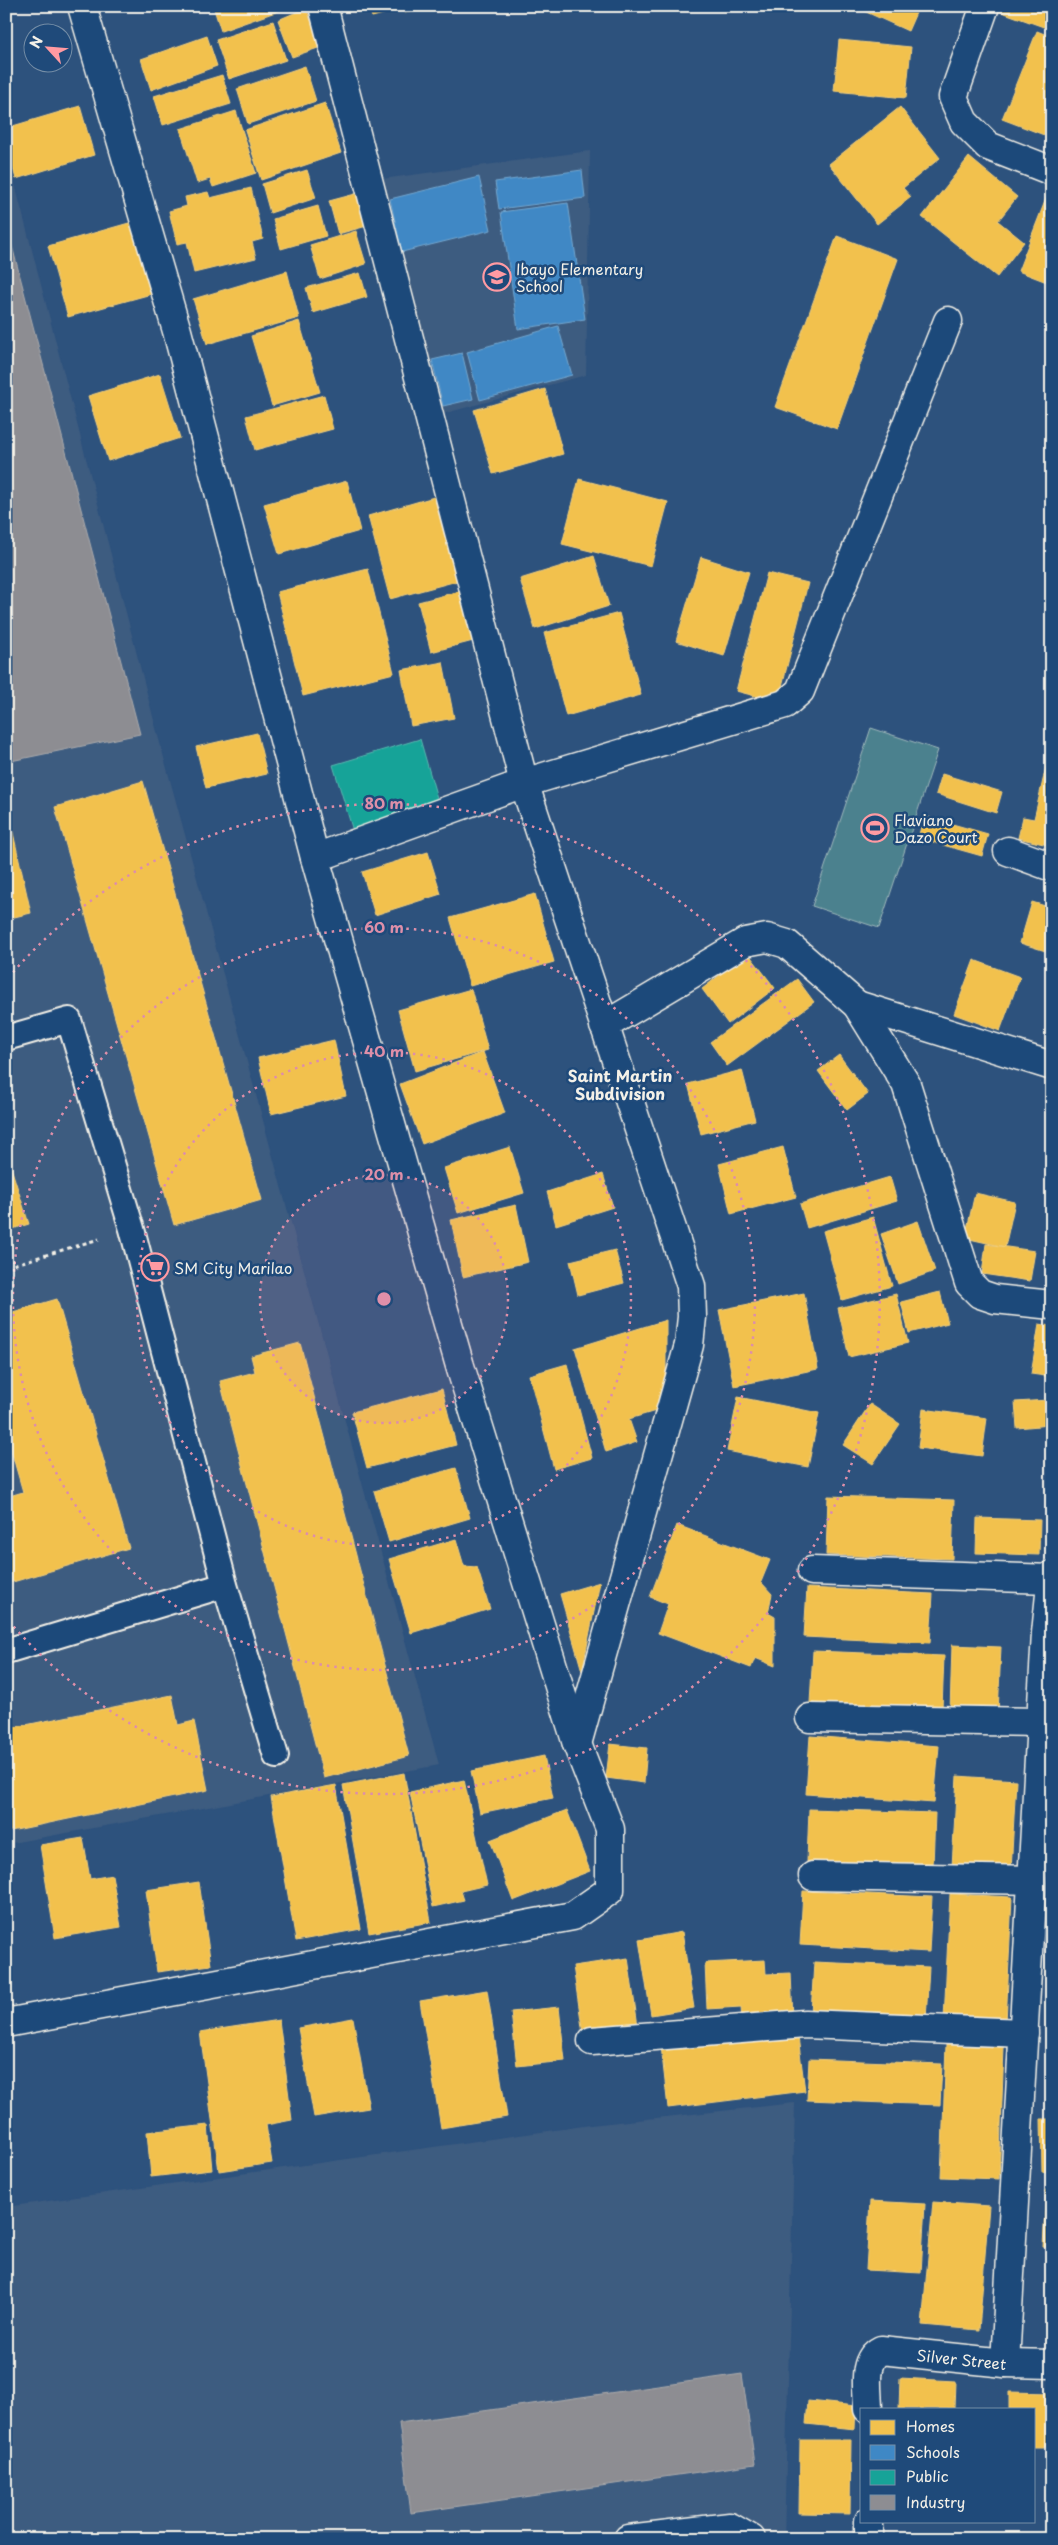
<svg xmlns="http://www.w3.org/2000/svg" width="1058" height="2545" font-family="'Playpen Sans',sans-serif">
<style>
.built{fill:#3e5c80}
.green{fill:#4c818e;stroke:#a0b9bb}
.homes{fill:#f2c14e;stroke:#f3cf7c}
.schools{fill:#3f88c5;stroke:#75a8d0}
.public{fill:#17a398;stroke:#59bab0}
.industry{fill:#8d8d92;stroke:#acabac}
.lines{fill:none;stroke-linecap:round;stroke-linejoin:round}
.lane-casing{stroke:#f4f1e8;stroke-width:28}
.street-casing{stroke:#f4f1e8;stroke-width:31}
.path{stroke:#f4f1e8;stroke-width:3;stroke-dasharray:4 4;stroke-linecap:butt}
.lane{stroke:#1f4a7a;stroke-width:24}
.street{stroke:#1f4a7a;stroke-width:28}
.ring{fill:none;stroke:#de8fa9;stroke-width:2.5;stroke-dasharray:2.5 5}
.labels{text-anchor:middle;dominant-baseline:central;stroke-width:5;stroke-linejoin:round;paint-order:stroke}
.poi-label{font-size:15px;fill:#f4f1e8;stroke:#1f4a7a;text-anchor:start}
.street-label{font-size:15px;fill:#f4f1e8;stroke:#1f4a7a}
.neighbourhood-label{font-size:16px;font-weight:bold;fill:#f4f1e8;stroke:#1f4a7a}
.centre{fill:#de8fa9;stroke:#1f4a7a;stroke-width:2.5}
.ring-label{font-size:15px;text-anchor:middle;font-weight:bold;fill:#de8fa9;stroke:#1f4a7a;stroke-width:5;stroke-linejoin:round;paint-order:stroke}
</style>
<rect width="100%" height="100%" fill="#2d527d"/>
<filter id="ink" filterUnits="userSpaceOnUse"><feTurbulence type="fractalNoise" baseFrequency=".02" numOctaves="2"/><feDisplacementMap in="SourceGraphic" scale="10" xChannelSelector="R" yChannelSelector="G"/><feConvolveMatrix kernelMatrix="1 2 1 2 8 2 1 2 1" color-interpolation-filters="sRGB"/></filter>
<g filter="url(#ink)">
<path class="built" d="M6 150 158 736 439 1765 6 1844Z
M590 151 586 375 442 414 382 179Z
M795 2103 784 2539H6V2207L591 2125Z"/>
<path class="green" d="M871 728 938 750 879 928 812 906Z"/>
<path class="homes" d="M213 6H290V7L221 31Z
M368 6H393L395 11 372 17Z
M404 6H436L405 13Z
M853 6H919L908 31Z
M1001 6H1052V30L999 11Z
M306 8 321 47 292 57 278 20Z
M273 21 286 60 229 79 216 40Z
M1037 31 1052 37V138L1002 119Z
M207 36 217 66 151 90 141 59Z
M839 40 911 47 906 98 834 91Z
M305 66 316 101 248 124 237 89Z
M222 75 231 104 163 125 154 96Z
M325 103 341 153 261 180 245 130Z
M80 106 94 155 16 179 6 145V128Z
M900 107 940 158 903 188 911 197 877 224 829 164Z
M236 111 256 173 213 187 210 179 197 183 180 129Z
M969 157 1017 197 998 221 1024 242 997 277 922 217Z
M307 170 316 198 270 213 262 184Z
M251 188 263 239 252 242 256 258 194 273 187 242 177 244 169 211 187 206 185 197 208 192 210 198Z
M359 193 367 226 338 234 329 201Z
M1047 196 1052 198V284L1018 271Z
M318 206 326 236 281 249 273 219Z
M136 221 155 293 68 317 48 246Z
M356 231 366 264 320 279 310 245Z
M837 236 898 259 837 429 775 407Z
M287 271 299 318 207 344 193 299Z
M360 273 367 297 313 313 306 288Z
M299 321 320 392 272 406 251 336Z
M160 374 180 438 108 461 88 396Z
M545 389 563 454 493 474 474 410Z
M324 395 333 429 255 450 246 416Z
M579 479 668 502 651 566 562 544Z
M347 481 360 531 279 554 264 504Z
M434 497 457 581 390 599 368 516Z
M594 556 609 606 535 629 520 579Z
M701 557 749 572 724 656 676 641Z
M368 569 394 673 303 696 277 592Z
M767 573 808 583 778 702 736 691Z
M468 589 481 639 431 652 418 602Z
M619 613 641 695 566 716 544 633Z
M443 662 454 718 411 726 401 670Z
M257 733 267 774 206 788 196 747Z
M1049 754 1052 755V846L1018 838 1023 817 1034 819Z
M942 774 1002 792 996 813 936 794Z
M143 781 262 1200 174 1225 55 807Z
M6 815H9L31 913 6 919Z
M924 816 988 834 982 856 918 838Z
M428 852 441 894 375 915 362 872Z
M535 894 554 962 470 986 450 918Z
M1032 902 1052 908V953L1020 943Z
M748 953 775 988 728 1024 702 989Z
M974 960 1020 977 1000 1031 954 1014Z
M797 979 814 1002 727 1066 710 1042Z
M471 989 488 1050 415 1071 398 1010Z
M334 1040 346 1096 271 1114 258 1058Z
M483 1052 505 1113 422 1144 400 1084Z
M839 1055 868 1094 847 1110 818 1071Z
M742 1070 755 1120 701 1134 688 1084Z
M510 1147 524 1193 458 1213 444 1168Z
M783 1147 796 1197 731 1214 719 1164Z
M6 1152 29 1224 6 1231Z
M603 1174 613 1207 556 1225 547 1192Z
M890 1177 897 1201 807 1228 800 1204Z
M975 1193 1015 1202 1005 1247 965 1238Z
M516 1205 528 1262 463 1277 451 1220Z
M873 1217 892 1286 842 1300 823 1231Z
M918 1221 935 1271 898 1284 881 1234Z
M986 1244 1035 1251 1030 1281 982 1274Z
M615 1250 624 1283 578 1295 570 1261Z
M940 1292 948 1323 909 1333 901 1302Z
M804 1293 818 1369 734 1386 719 1310Z
M896 1294 908 1343 849 1357 838 1308Z
M57 1299 129 1548 6 1584V1497L23 1492 6 1433V1314Z
M666 1320V1408L629 1419 637 1442 606 1452 575 1348Z
M1039 1324 1052 1326V1377L1031 1374Z
M300 1343 409 1756 324 1778 220 1381 255 1372 251 1356Z
M567 1364 592 1458 554 1469 529 1375Z
M442 1389 456 1445 367 1468 352 1412Z
M738 1397 819 1413 808 1467 727 1451Z
M1049 1400 1050 1425 1017 1428 1015 1402Z
M870 1404 900 1424 873 1464 843 1445Z
M923 1409 987 1418 982 1456 918 1448Z
M456 1468 470 1518 389 1542 374 1491Z
M828 1496 954 1500 952 1559 826 1555Z
M977 1518 1040 1520 1039 1555 976 1553Z
M677 1525 770 1560 761 1582 772 1594 768 1613 775 1617V1666L755 1658 751 1668 658 1633 668 1604 650 1597Z
M456 1539 464 1566 477 1567 490 1609 411 1633 389 1559Z
M600 1582 582 1671 560 1594Z
M807 1588 933 1594 930 1643 804 1637Z
M952 1645 1001 1647 998 1714 950 1712Z
M813 1651 944 1656 942 1709 810 1703Z
M172 1695 178 1725 194 1721 208 1790 6 1832V1729Z
M810 1736 939 1746 934 1803 806 1794Z
M610 1744 647 1748 644 1783 606 1778Z
M544 1756 553 1798 480 1813 471 1771Z
M404 1773 431 1922 369 1933 343 1785Z
M957 1776 1016 1780 1011 1871 952 1867Z
M464 1780 487 1885 461 1891 464 1900 433 1907 410 1792Z
M336 1785 361 1929 296 1941 271 1797Z
M809 1809 935 1813 933 1866 807 1862Z
M567 1810 590 1871 513 1901 490 1840Z
M83 1838 90 1879 112 1875 121 1927 55 1938 40 1845Z
M199 1882 211 1965 157 1972 146 1890Z
M803 1891 932 1897 929 1952 800 1945Z
M950 1894 1012 1897 1006 2023 944 2020Z
M682 1932 694 2008 651 2015 639 1940Z
M628 1958 638 2026 583 2034 573 1966Z
M765 1960 766 1974 791 1973 793 2019 742 2022 741 2007 707 2009 705 1963Z
M814 1962 929 1967 926 2020 811 2014Z
M1047 1969H1052V2063H1047Z
M487 1990 507 2117 441 2128 420 2001Z
M559 2007 565 2061 517 2066 511 2012Z
M353 2018 369 2108 314 2117 298 2028Z
M279 2020 292 2120 266 2125 272 2163 219 2171 200 2032Z
M797 2029 805 2091 668 2108 661 2046Z
M946 2045 1004 2047 999 2179 941 2177Z
M809 2059 942 2064 940 2105 807 2100Z
M1041 2119H1052V2172H1042Z
M208 2125 212 2170 151 2177 147 2132Z
M1046 2190H1052V2248L1043 2247Z
M870 2201 925 2204 921 2273 866 2270Z
M933 2202 989 2206 979 2330 922 2325Z
M900 2378 955 2381 954 2409H899Z
M1009 2392 1052 2393V2447H1034V2409H1009Z
M808 2401 856 2406 855 2429 806 2424Z
M800 2440H851L850 2514 799 2513Z"/>
<path class="schools" d="M582 170 585 198 499 209 495 182Z
M479 177 491 230 402 252 390 199Z
M568 203 585 319 518 329 501 212Z
M558 326 572 375 480 400 467 352Z
M462 353 473 399 443 406 432 360Z"/>
<path class="public" d="M420 739 439 805 353 831 333 765Z"/>
<path class="industry" d="M6 223 140 734 6 762Z
M742 2374 755 2464 411 2513 399 2423Z"/>
<g class="lines">
<g class="lane-casing">
<path id="lane" d="M6 1038 69 1020 132 1229 225 1585 276 1756
M6 1651 225 1585"/>
</g>
<g class="street-casing">
<g id="street">
<path d="M323 6 524 783 691 1286 692 1317 689 1345 577 1744"/>
<path d="M985 6 953 97 964 122 988 146 1052 171"/>
<path d="M1008 851 1052 867"/>
<path d="M315 858 524 783 785 704 800 691 948 321"/>
<path d="M857 1005 1052 1066"/>
<path d="M604 1026 745 942 767 938 787 944 857 1005 906 1084 969 1283 980 1294 995 1299 1052 1305"/>
<path d="M812 1571 1051 1579"/>
<path d="M810 1718 1041 1722"/>
<path d="M813 1876 1032 1880"/>
<path d="M6 2023 573 1916 610 1890V1829L577 1744 460 1366 315 858 177 331 82 6"/>
<path d="M592 2041 805 2024 1024 2033"/>
<path d="M1005 2363 1046 1633 1052 1575"/>
<path id="s1" d="M868 2409C868 2389 861 2360 881 2350L1005 2363 1052 2364"/>
<path d="M869 2521V2539"/>
<path d="M628 2539 730 2527 751 2539"/>
</g>
</g>
<path class="path" d="M6 1267 99 1239"/>
<use href="#lane" class="lane"/>
<use href="#street" class="street"/>
</g>
</g>
<circle cx="384" cy="1299" r="124" fill="#de8fa9" fill-opacity=".12"/>
<g class="ring">
<circle cx="384" cy="1299" r="124"/>
<circle cx="384" cy="1299" r="247"/>
<circle cx="384" cy="1299" r="371"/>
<path d="M8 978A495 495 0 1 1 8 1620"/>
</g>
<defs>
<g id="school-ring" transform="scale(1.4375)"><circle r="9.5" fill="#1f4a7a" stroke="#ff9aa2" stroke-width="1.5"/><path d="M0-5L7-2L0 1L-7-2ZM-4 1L0 2.5L4 1V4Q0 6-4 4Z" fill="#ff9aa2"/></g>
<g id="stadium-ring" transform="scale(1.4375)"><circle r="9.5" fill="#1f4a7a" stroke="#ff9aa2" stroke-width="1.5"/><path d="M0-5a6.5 5 0 1 0 0 10a6.5 5 0 1 0 0-10ZM-3.5-1.8h7v3.6h-7Z" fill="#ff9aa2"/></g>
<g id="supermarket-ring" transform="scale(1.4375)"><circle r="9.5" fill="#1f4a7a" stroke="#ff9aa2" stroke-width="1.5"/><path d="M-6-5.5h2.5l.6 2H6L4.5 2H-2.5L-4.4-4H-6ZM-1.5 3.2a1.3 1.3 0 1 0 .1 0ZM3 3.2a1.3 1.3 0 1 0 .1 0Z" fill="#ff9aa2"/></g>
</defs>
<g fill-rule="evenodd">
<use href="#school-ring" x="497" y="277"/>
<use href="#stadium-ring" x="875" y="828"/>
<use href="#supermarket-ring" x="155" y="1267"/>
</g>
<g class="labels">
<g class="poi-label">
<text x="516" y="268">Ibayo Elementary<tspan x="516" dy="17">School</tspan></text>
<text x="894" y="819">Flaviano<tspan x="894" dy="17">Dazo Court</tspan></text>
<text x="174" y="1267">SM City Marilao</text>
</g>
<g class="street-label">
<text stroke="none"><textPath href="#s1" startOffset="145">Silver Street</textPath></text>
</g>
<g class="neighbourhood-label">
<text x="620" y="1075">Saint Martin<tspan x="620" dy="18">Subdivision</tspan></text>
</g>
</g>
<circle cx="384" cy="1299" r="8" class="centre"/>
<g class="ring-label">
<text x="384" y="809">80 m</text>
<text x="384" y="933">60 m</text>
<text x="384" y="1057">40 m</text>
<text x="384" y="1180">20 m</text>
</g>
<rect width="1058" height="2545" fill="none" stroke="#1f4a7a" stroke-width="25"/>
<rect x="12" y="12" width="1033" height="2520" fill="none" stroke="#f4f1e8" stroke-width="2" filter="url(#ink)"/>
<rect x="860" y="2408" width="175" height="115" fill="#1f4a7a" stroke="#748da6"/>
<rect x="870" y="2420" width="25" height="15" fill="#f2c14e" stroke="#748da6"/>
<text x="906" y="2432" font-size="15" fill="#f4f1e8">Homes</text>
<rect x="870" y="2445" width="25" height="15" fill="#3f88c5" stroke="#748da6"/>
<text x="906" y="2458" font-size="15" fill="#f4f1e8">Schools</text>
<rect x="870" y="2470" width="25" height="15" fill="#17a398" stroke="#748da6"/>
<text x="906" y="2482" font-size="15" fill="#f4f1e8">Public</text>
<rect x="870" y="2495" width="25" height="15" fill="#8d8d92" stroke="#748da6"/>
<text x="906" y="2508" font-size="15" fill="#f4f1e8">Industry</text>
<g transform="translate(48 48) rotate(296)"><circle r="24" fill="#1f4a7a" stroke="#748da6"/>
<path d="M0-4L9 19L0 12L-9 19Z" fill="#ff9aa2"/>
<text y="-8" font-size="14" font-weight="bold" text-anchor="middle" fill="#f4f1e8">N</text>
</g>
</svg>
